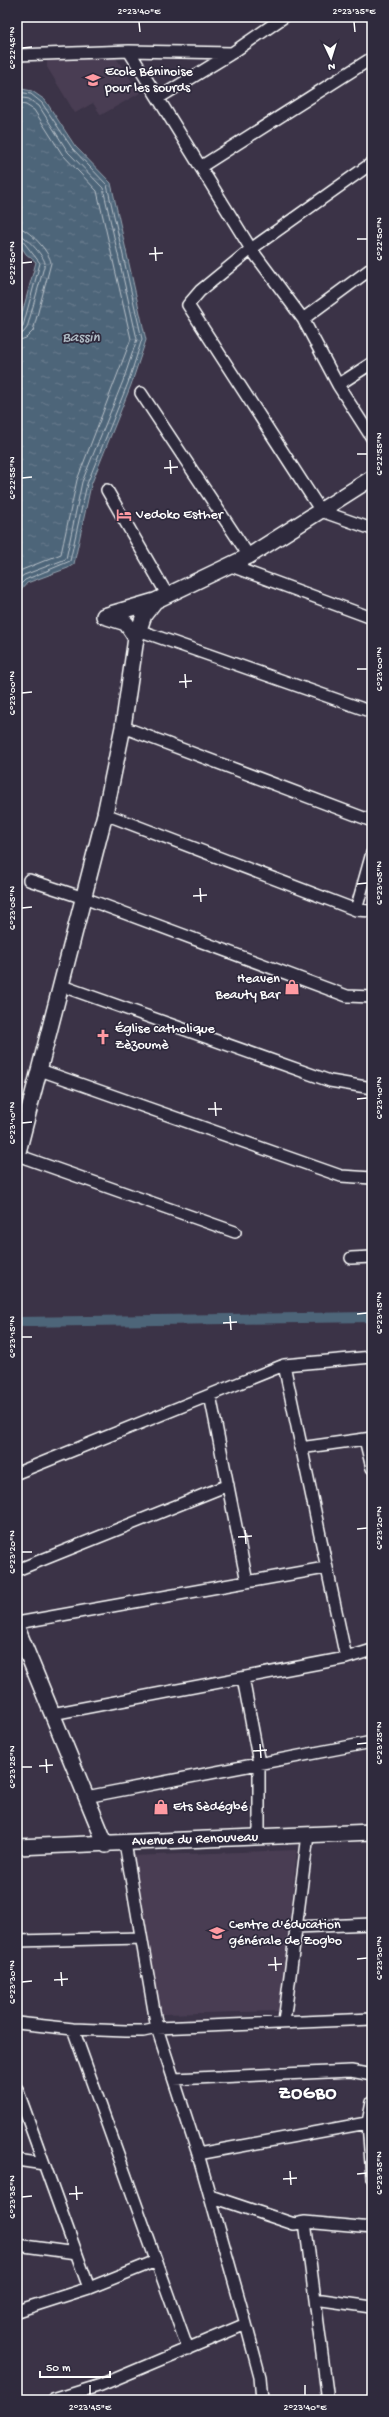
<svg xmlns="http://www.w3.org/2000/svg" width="389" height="2417" font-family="'Gochi Hand',sans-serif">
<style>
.built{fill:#4a3e53}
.water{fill:url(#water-ripples);stroke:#95a3af}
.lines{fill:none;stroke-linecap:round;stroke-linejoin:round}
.shore{stroke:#b8c1c9;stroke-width:1}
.canal{stroke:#4e6579;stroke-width:10}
.street-casing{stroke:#fff;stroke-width:14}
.secondary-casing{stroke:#fff;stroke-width:18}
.street{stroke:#2f2a3d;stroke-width:11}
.secondary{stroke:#2f2a3d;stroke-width:15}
.ticks{fill:none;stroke:#fff;stroke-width:1.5}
.labels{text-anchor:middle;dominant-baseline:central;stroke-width:3.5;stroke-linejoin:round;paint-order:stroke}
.poi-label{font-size:14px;fill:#fff;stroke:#2f2a3d;text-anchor:start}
.street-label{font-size:14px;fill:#fff;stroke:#2f2a3d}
.water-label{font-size:15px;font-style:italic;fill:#afbac3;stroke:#2f2a3d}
.district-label{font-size:18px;font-weight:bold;letter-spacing:1px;fill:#fff;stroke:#2f2a3d}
.neatline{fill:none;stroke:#fff;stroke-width:1.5}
.ticks-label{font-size:10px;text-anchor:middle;fill:#fff}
</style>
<defs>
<pattern id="water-ripples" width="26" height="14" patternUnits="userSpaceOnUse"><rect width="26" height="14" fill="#4e6579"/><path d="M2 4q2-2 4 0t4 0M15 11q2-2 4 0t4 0" fill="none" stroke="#697c8d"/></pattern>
</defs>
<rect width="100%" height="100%" fill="#3b3347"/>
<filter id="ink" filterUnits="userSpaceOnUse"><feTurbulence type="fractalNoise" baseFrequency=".025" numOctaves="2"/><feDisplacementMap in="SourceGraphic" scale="8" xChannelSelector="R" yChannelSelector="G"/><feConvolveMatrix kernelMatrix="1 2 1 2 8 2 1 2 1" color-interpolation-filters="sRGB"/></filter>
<g filter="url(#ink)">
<path class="built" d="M47 58H116L140 93 101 115 93 103 75 113 47 67Z
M297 1850 280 2011 161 2014 131 1856Z"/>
<path class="water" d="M17 88 32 91 45 100 75 146 111 183 146 340 131 385 91 485 74 564 68 568 27 583 17 595V332L36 262 26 254 17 240Z"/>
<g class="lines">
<path class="shore" d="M17 92 31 94 42 103 72 148 107 185 142 339 128 383 87 484 70 561 25 580 17 588
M17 97 29 99 39 106 68 152 103 188 137 339 123 381 82 482 66 559 24 575 17 580
M17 103 26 105 34 110 62 154 97 191 131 339 77 480 61 554 17 572
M17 227C28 228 50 252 51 263L33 331 26 338 17 341
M17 233C24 234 44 256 45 263L27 328 23 333 17 335
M17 238 22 240 40 263 23 326 17 330"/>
<path class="canal" d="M17 1322 372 1317"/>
<g class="street-casing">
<path id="street" d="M129 51 251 249 303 319 338 385 372 438
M17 55 129 51 232 53
M160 97 232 53 284 17
M372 163 251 249 200 291 188 305 321 511 372 529
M202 166 372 58
M303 319 372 268
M338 385 372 363
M141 393 249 556
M107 490 168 596
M231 566 372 618
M138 630 372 712
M123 727 372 821
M105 814 356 910 372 911
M29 880 84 898 347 996 372 997
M356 910 372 853
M62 986 330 1081 372 1088
M40 1070 341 1176 372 1178
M17 1155 235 1232
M351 1258 372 1257
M284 1365 346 1658
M210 1395 247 1582
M365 1439 372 1468
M300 1448 372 1438
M17 1473 284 1365 372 1357
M17 1570 228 1485
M17 1623 325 1568
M243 1678 259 1763V1838
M52 1714 346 1658 372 1650
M86 1797 372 1742
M125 1843 157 2028 198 2154 246 2324 260 2377 262 2400
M296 1927 372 1924
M17 1941 141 1938
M284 2022 308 1835
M17 2023 73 2029 126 2031H143L157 2028 372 2019
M73 2029 188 2349
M174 2079 351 2071 372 2075
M17 2089 89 2288
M372 2102 368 2122 372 2178
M198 2154 372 2122
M17 2160 44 2164
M210 2196 294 2224 305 2222 372 2228
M305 2222 327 2393
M17 2245 76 2253
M315 2299 372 2307
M17 2311 89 2288 156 2261
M53 2400 101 2385 246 2324"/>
</g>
<g class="secondary-casing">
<path id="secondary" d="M104 616 155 601
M104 616 126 623 136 638
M17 1156 105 814 123 727 136 638 144 615 155 601 249 556 372 478
M17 1628 106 1845
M17 1847 372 1832"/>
</g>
<use href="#street" class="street"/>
<use href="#secondary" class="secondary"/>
</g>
</g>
<path class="ticks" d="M139 22 140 32M354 22 355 32M22 48 32 47M357 239H367M155 247 156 261M149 254 163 253M22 263 32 262M357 454H367M170 460 171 474M164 468 178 467M22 478 32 477M357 669H367M185 674 186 688M179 682 192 681M22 693 32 692M357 884 367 883M200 888 201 902M193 896 207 895M22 908 32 907M357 1099 367 1098M215 1102 216 1116M208 1109H222M22 1123 32 1122M357 1314 367 1313M230 1316 231 1330M223 1323 237 1322M22 1337H32M357 1529 367 1528M245 1530 246 1544M238 1537 252 1536M22 1552H32M260 1744 261 1758M357 1744 367 1743M253 1751 267 1750M46 1759 47 1773M39 1766 53 1765M22 1767H32M275 1957 276 1971M357 1959 367 1958M268 1965 282 1964M61 1972 62 1986M54 1980 68 1979M22 1982 32 1981M290 2171 291 2185M357 2174 367 2173M283 2179 297 2178M76 2186 77 2200M69 2194 83 2193M22 2197 32 2196M90 2385V2395M305 2385V2395"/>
<defs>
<g id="school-bare" transform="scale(1.2)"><path d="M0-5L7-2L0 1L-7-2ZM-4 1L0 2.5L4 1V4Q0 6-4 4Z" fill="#ff9aa2" stroke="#2f2a3d" stroke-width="2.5" paint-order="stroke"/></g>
<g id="hotel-bare" transform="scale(1.2)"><path d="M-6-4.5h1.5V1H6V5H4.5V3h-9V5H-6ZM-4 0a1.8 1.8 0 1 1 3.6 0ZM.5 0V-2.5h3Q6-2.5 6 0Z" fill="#ff9aa2" stroke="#2f2a3d" stroke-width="2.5" paint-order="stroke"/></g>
<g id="shop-bare" transform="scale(1.2)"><path d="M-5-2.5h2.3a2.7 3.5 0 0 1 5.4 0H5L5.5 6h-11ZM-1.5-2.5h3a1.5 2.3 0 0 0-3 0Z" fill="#ff9aa2" stroke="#2f2a3d" stroke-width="2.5" paint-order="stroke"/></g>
<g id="church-bare" transform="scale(1.2)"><path d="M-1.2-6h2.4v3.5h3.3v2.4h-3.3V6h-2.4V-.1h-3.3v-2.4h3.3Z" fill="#ff9aa2" stroke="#2f2a3d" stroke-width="2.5" paint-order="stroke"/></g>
<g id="university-bare" transform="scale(1.2)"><path d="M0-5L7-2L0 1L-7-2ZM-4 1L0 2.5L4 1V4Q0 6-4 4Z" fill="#ff9aa2" stroke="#2f2a3d" stroke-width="2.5" paint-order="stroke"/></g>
</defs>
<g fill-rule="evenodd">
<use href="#school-bare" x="93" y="80"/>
<use href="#hotel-bare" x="124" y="515"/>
<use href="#shop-bare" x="292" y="987"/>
<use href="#church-bare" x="103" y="1037"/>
<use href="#shop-bare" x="161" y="1807"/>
<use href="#university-bare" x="217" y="1933"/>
</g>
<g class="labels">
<g class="poi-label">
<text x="105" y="72">Ecole Béninoise<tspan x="105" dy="16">pour les sourds</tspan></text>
<text x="136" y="515">Vedoko Esther</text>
<text x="280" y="979" text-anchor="end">Heaven<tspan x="280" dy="16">Beauty Bar</tspan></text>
<text x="115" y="1029">Église catholique<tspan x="115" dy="16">Zèzoumè</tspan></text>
<text x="173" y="1807">Ets Sèdégbé</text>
<text x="229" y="1925">Centre d'éducation<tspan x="229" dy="16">générale de Zogbo</tspan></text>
</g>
<g class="street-label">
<text transform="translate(195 1840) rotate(-2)">Avenue du Renouveau</text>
</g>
<g class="water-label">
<text x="81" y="338">Bassin</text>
</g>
<g class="district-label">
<text x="308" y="2094">ZOGBO</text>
</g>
</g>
<rect width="389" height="2417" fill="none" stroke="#2f2a3d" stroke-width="44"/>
<g transform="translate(331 58) rotate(176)" stroke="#2f2a3d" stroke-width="3" paint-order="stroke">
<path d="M0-3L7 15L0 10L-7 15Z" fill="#ffffff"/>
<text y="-6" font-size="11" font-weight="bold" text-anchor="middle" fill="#ffffff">N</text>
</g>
<path d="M40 2371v6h70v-6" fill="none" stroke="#ffffff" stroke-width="2"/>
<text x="46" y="2371" font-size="12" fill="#ffffff" stroke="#2f2a3d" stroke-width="3" paint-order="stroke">50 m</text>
<rect x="22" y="22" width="345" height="2373" class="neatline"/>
<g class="ticks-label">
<text x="139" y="14">2°23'40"E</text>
<text x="354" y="14">2°23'35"E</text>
<text transform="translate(11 48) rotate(-90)" y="4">6°22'45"N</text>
<text transform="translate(378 239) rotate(-90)" y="4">6°22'50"N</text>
<text transform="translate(11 263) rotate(-90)" y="4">6°22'50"N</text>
<text transform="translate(378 454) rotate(-90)" y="4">6°22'55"N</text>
<text transform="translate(11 478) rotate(-90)" y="4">6°22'55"N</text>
<text transform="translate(378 669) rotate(-90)" y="4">6°23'00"N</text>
<text transform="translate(11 693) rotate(-90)" y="4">6°23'00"N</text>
<text transform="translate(378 883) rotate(-90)" y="4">6°23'05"N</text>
<text transform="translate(11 908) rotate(-90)" y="4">6°23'05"N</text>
<text transform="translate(378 1098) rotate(-90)" y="4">6°23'10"N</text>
<text transform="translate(11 1123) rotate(-90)" y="4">6°23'10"N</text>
<text transform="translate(378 1313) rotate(-90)" y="4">6°23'15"N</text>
<text transform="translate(11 1337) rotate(-90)" y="4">6°23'15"N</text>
<text transform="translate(378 1528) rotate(-90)" y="4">6°23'20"N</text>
<text transform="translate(11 1552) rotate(-90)" y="4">6°23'20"N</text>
<text transform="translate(378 1743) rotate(-90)" y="4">6°23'25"N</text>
<text transform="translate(11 1767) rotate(-90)" y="4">6°23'25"N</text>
<text transform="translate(378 1958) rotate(-90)" y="4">6°23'30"N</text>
<text transform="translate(11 1982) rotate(-90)" y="4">6°23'30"N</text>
<text transform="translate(378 2173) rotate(-90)" y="4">6°23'35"N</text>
<text transform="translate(11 2197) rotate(-90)" y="4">6°23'35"N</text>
<text x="90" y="2410">2°23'45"E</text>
<text x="305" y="2410">2°23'40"E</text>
</g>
</svg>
